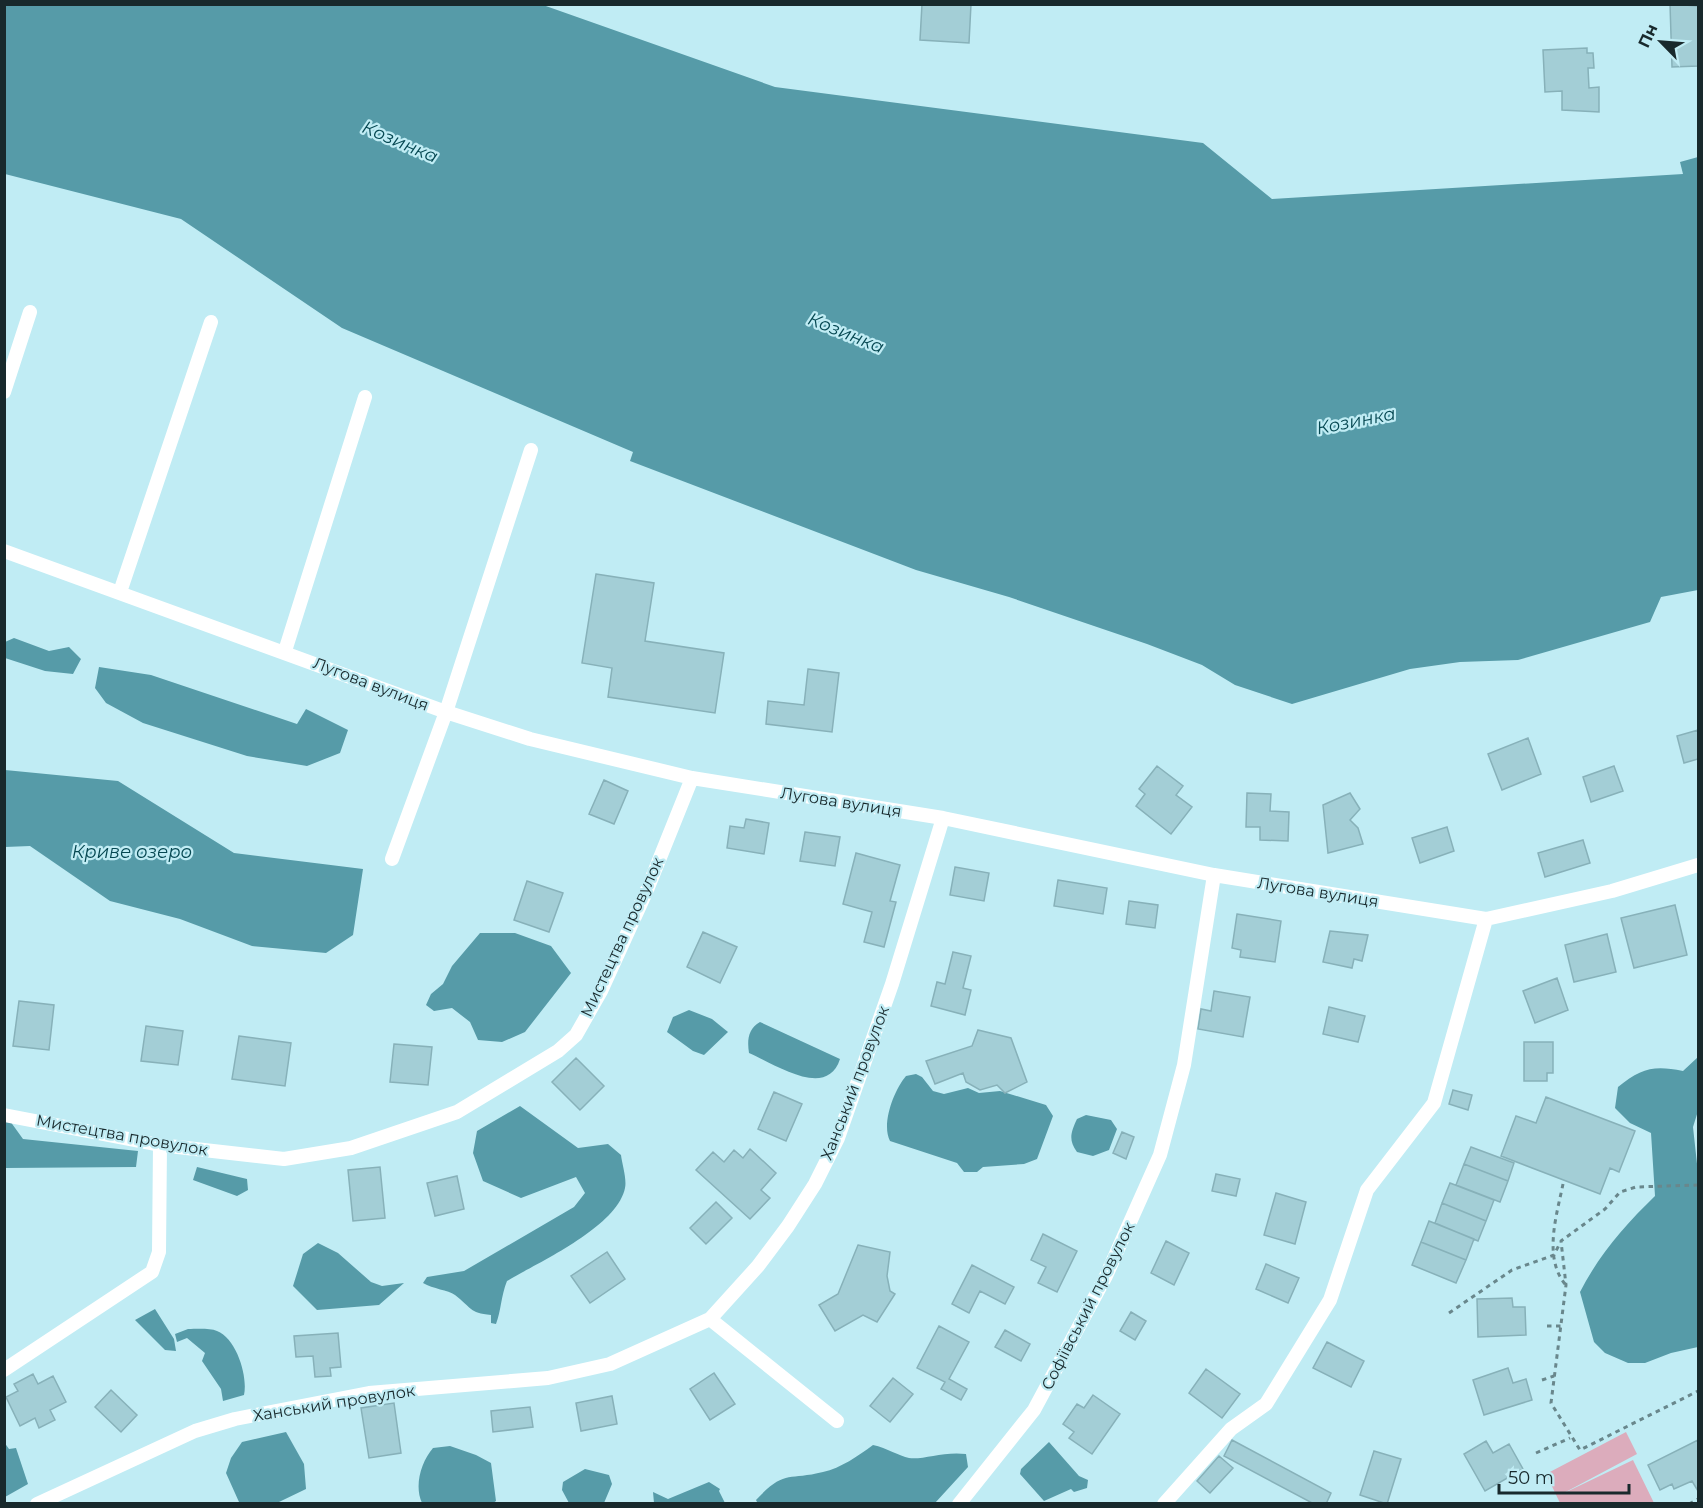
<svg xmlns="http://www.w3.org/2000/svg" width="1703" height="1508" font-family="Montserrat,sans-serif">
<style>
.green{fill:#dcacbc}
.water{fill:#569ba8}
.building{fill:#a3ced6;stroke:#87b1b9;stroke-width:1.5}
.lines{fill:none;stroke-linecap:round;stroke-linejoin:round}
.path{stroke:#69878c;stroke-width:3;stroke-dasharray:4.5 4.5;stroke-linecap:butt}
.minor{stroke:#fff;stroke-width:14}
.labels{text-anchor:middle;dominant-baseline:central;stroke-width:4.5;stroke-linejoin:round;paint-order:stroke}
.street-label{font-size:16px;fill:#18292c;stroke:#c0ecf4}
.water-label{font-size:18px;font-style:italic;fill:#064852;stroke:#c0ecf4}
</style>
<rect width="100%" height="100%" fill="#c0ecf4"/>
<path class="green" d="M1626 1432 1637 1454 1560 1495 1633 1460 1654 1503H1560L1546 1474Z"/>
<path class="water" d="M4 5H543L775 87 1203 143 1272 199 1683 174 1680 162 1698 157V590L1661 597 1650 622 1518 660 1460 662 1410 669 1292 704 1235 685 1202 665 1147 644 1009 597 916 570 630 461 633 452 342 328 181 219 5 174Z
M14 638 49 651 69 647 81 659 73 674 45 671 5 658V642Z
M99 667 151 675 297 724 306 709 348 730 340 753 307 766 247 756 143 723 106 703 95 688Z
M5 770 118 781 234 853 363 869 353 935 326 953 252 946 180 919 110 901 30 846 5 847Z
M480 933H515L551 946 571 973 525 1032 502 1042 478 1040 470 1022 452 1008 434 1011 426 1005 431 994 443 984 452 966Z
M689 1010 712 1019 728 1032 704 1055 693 1051 667 1032 673 1017Z
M760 1022 840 1059C827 1100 775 1064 749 1053 747 1040 748 1029 760 1022Z
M1698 1057V1111L1693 1127 1698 1173V1347L1671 1353 1645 1363H1628L1605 1353 1594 1342 1580 1292C1599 1255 1625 1225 1655 1196L1651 1133 1630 1123 1615 1108 1618 1087C1641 1068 1654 1065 1683 1071Z
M916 1074 922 1077 933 1091 944 1094 968 1088 979 1093 1000 1091 1046 1105 1053 1116 1037 1159 1024 1164 983 1167 977 1172H964L957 1163 890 1141C881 1124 894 1090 906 1076Z
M520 1106 578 1148 608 1144 621 1155C622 1164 627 1179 625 1188 617 1227 539 1262 507 1281 501 1296 501 1311 496 1324L491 1323V1315C469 1313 471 1307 455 1295 448 1290 433 1289 423 1283L427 1277 464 1271 574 1207 585 1193 576 1177 521 1198 483 1181 473 1153 477 1131Z
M1086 1115 1111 1120 1117 1129 1109 1150 1093 1156 1077 1152C1068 1140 1071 1132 1077 1119Z
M10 1121 23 1139 138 1151 136 1167 5 1168 4 1122Z
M197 1167 247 1179 248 1190 237 1196 193 1180Z
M318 1243 338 1253 371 1282 382 1286 404 1283 379 1305 317 1310 293 1286 303 1254Z
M155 1309 174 1339 176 1351 165 1350 135 1320Z
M188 1329C197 1329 210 1328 217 1331 237 1339 248 1377 244 1395L223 1401 221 1389 202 1361 205 1353 187 1338 177 1342 175 1334Z
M286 1432 304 1464 306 1489 279 1502H239L226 1473 231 1458 242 1442Z
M4 1442 9 1449 16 1448 28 1484 5 1497Z
M1049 1442 1079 1476 1088 1480 1087 1488 1074 1492 1071 1489 1044 1501 1020 1474 1021 1469Z
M873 1445C887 1448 899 1456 909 1458 923 1460 944 1451 966 1454L968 1467 935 1503 758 1504 756 1500C785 1469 787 1481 823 1472 841 1468 858 1456 873 1445Z
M450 1446 476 1455 491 1463 496 1501 493 1503H422C414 1486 421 1462 433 1448Z
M585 1469 609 1475 612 1484 604 1503H569L562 1490 563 1482Z
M709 1482 720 1489 719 1491 725 1503H654L653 1492 668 1499Z"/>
<path class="building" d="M922 4H971L969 43 920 40Z
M1670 4 1698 6V66L1672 67Z
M1587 48V53H1593L1594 68H1588L1589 88 1599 87V112L1562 110V91L1545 92 1543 50Z
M596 574 654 583 645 641 724 653 715 713 608 697 612 668 582 663Z
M808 669 839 673 832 732 766 724 768 701 804 705Z
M1698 730V759L1684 763 1677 736Z
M1528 738 1541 774 1502 790 1488 754Z
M1157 766 1183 786 1176 795 1192 807 1171 834 1136 806 1145 794 1139 789Z
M1614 766 1623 791 1591 802 1583 777Z
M604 780 628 791 614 824 589 814Z
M1247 793 1271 794 1270 811 1289 812 1288 841 1260 840V827H1246Z
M1350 793 1360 809 1350 820 1358 828 1363 844 1328 853 1323 805Z
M746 819 769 823 764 854 727 848 730 826 744 828Z
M1447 827 1454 851 1420 863 1412 838Z
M805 832 840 837 835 866 800 861Z
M1583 840 1590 863 1545 877 1538 853Z
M856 853 900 865 890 901 896 902 884 947 864 942 872 912 843 904Z
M955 867 989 873 984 901 950 895Z
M1058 880 1107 888 1103 914 1054 906Z
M527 881 563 893 549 932 514 920Z
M1129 901 1158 905 1155 928 1126 924Z
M1675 905 1687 955 1634 968 1621 918Z
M1237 914 1281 921 1275 962 1240 957 1241 950 1232 948Z
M1330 931 1368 935 1362 961 1354 959 1352 968 1323 962Z
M703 932 737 947 720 983 687 967Z
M1607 934 1616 972 1574 982 1565 945Z
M953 952 971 956 963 988 971 990 965 1015 931 1006 937 982 945 984Z
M1557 978 1568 1010 1535 1023 1523 991Z
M1214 991 1250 997 1243 1037 1198 1029 1201 1009 1211 1011Z
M19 1001 54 1005 49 1050 13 1046Z
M1329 1007 1365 1016 1358 1042 1323 1034Z
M146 1026 183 1031 178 1065 141 1061Z
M978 1030 1011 1038 1027 1082 1005 1093 997 1085 980 1090 966 1082 963 1073 935 1084 926 1061 972 1046Z
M239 1036 291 1043 285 1086 232 1079Z
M1524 1042H1553V1073H1547V1081H1524Z
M394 1044 432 1047 428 1085 390 1082Z
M576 1058 604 1086 580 1110 552 1082Z
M1453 1090 1472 1095 1468 1110 1449 1104Z
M774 1092 802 1104 786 1141 758 1129Z
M1546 1097 1635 1131 1619 1172 1610 1168 1600 1194 1501 1156 1516 1116 1536 1123Z
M1122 1132 1134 1137 1126 1159 1113 1153Z
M1471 1147 1514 1163 1508 1181 1464 1164Z
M750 1149 776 1173 761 1190 770 1198 750 1219 696 1170 713 1152 724 1162 734 1150 743 1158Z
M1464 1164 1508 1181 1500 1202 1456 1185Z
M380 1167 385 1218 353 1221 348 1170Z
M1216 1174 1240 1179 1236 1196 1212 1191Z
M457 1176 464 1209 435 1216 427 1183Z
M1450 1183 1494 1200 1486 1221 1442 1203Z
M1276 1193 1306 1202 1295 1244 1264 1235Z
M716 1202 732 1218 706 1244 690 1228Z
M1442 1203 1486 1221 1478 1241 1435 1223Z
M1429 1221 1474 1239 1466 1260 1421 1242Z
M1043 1234 1077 1251 1057 1292 1038 1283 1046 1267 1031 1260Z
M1166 1241 1189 1253 1174 1285 1151 1273Z
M1421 1242 1466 1260 1456 1283 1412 1265Z
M858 1245 890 1252 887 1276 890 1291 895 1294 877 1322 863 1315 835 1331 819 1305 838 1294Z
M607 1252 625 1279 590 1303 571 1276Z
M1266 1264 1299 1278 1288 1303 1256 1289Z
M972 1265 1014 1287 1005 1304 980 1291 969 1313 952 1304Z
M1512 1298 1513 1307H1525L1526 1335 1478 1337 1477 1299Z
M1131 1312 1146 1321 1135 1340 1120 1331Z
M939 1326 969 1342 949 1379 967 1389 961 1400 941 1389 945 1382 917 1368Z
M1005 1330 1030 1344 1021 1361 995 1347Z
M338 1333 341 1367 330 1368 331 1376 315 1377 313 1356 296 1357 294 1336Z
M1327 1342 1364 1361 1351 1387 1313 1368Z
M1508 1368 1513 1383 1526 1379 1532 1400 1484 1415 1473 1380Z
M1206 1369 1240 1394 1222 1418 1189 1393Z
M714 1373 735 1404 710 1420 690 1389Z
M33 1374 38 1384 53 1376 66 1402 50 1410 55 1420 39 1428 35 1418 20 1426 6 1397 18 1391 14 1384Z
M893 1378 913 1394 890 1422 870 1406Z
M111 1390 137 1415 121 1432 95 1407Z
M1093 1395 1120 1414 1092 1454 1069 1438 1074 1432 1063 1424 1077 1404 1084 1408Z
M612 1396 617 1424 581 1431 576 1403Z
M394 1403 401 1453 369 1458 361 1408Z
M530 1407 533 1427 493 1432 491 1411Z
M1232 1440 1331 1493 1326 1504H1314L1224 1456Z
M1698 1440V1491L1692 1481 1674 1489 1672 1484 1660 1490 1648 1465Z
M1486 1441 1493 1453 1509 1444 1523 1469 1485 1491 1464 1454Z
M1374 1451 1401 1459 1387 1504 1360 1495Z
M1219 1456 1233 1468 1210 1493 1197 1481Z"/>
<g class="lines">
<path class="path" d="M1563 1184C1557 1214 1543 1257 1565 1284
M1698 1185 1636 1187 1620 1192 1605 1209 1561 1241 1566 1285 1551 1403 1580 1450 1698 1391
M1449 1313 1512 1270 1554 1255 1560 1243
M1547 1326H1561
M1542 1380 1554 1376
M1536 1453 1570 1438
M1689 1504 1698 1499"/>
<path class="minor" d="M4 392 30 312
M4 551 446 712 530 739 692 778 943 818 1214 875 1486 919 1612 891 1698 865
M120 592 211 322
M285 651 365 397
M392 859 446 712 531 450
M4 1115 160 1145 284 1159 351 1148 457 1112 558 1051 576 1035 601 991 647 890 692 778
M710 1319 837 1421
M4 1370 152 1272 159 1252 160 1145
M37 1504 195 1431 235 1419 369 1393 548 1378 610 1364 710 1319 758 1266 788 1226 815 1184 838 1138 892 984 943 818
M959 1504 1034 1410 1106 1276 1160 1155 1184 1065 1214 875
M1164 1504 1231 1429 1266 1404 1330 1300 1367 1190 1434 1103 1486 919"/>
</g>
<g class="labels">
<g class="street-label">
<text transform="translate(371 684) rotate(21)">Лугова вулиця</text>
<text transform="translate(841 802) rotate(9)">Лугова вулиця</text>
<text transform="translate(1318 892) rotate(9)">Лугова вулиця</text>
<text transform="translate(622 937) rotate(-65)">Мистецтва провулок</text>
<text transform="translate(855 1083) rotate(-69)">Ханський провулок</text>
<text transform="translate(122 1135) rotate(10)">Мистецтва провулок</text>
<text transform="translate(1088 1306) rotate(-63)">Софіївський провулок</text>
<text transform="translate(334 1403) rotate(-9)">Ханський провулок</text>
</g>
<g class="water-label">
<text transform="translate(400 142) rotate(23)">Козинка</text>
<text transform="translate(846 333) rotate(22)">Козинка</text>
<text transform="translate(1356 421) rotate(-11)">Козинка</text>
<text x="132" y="852">Криве озеро</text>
</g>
</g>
<rect width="1703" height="1508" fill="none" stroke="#18292c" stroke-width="12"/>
<g transform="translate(1661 42) rotate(295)" stroke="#c0ecf4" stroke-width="4.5" paint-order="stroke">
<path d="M0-4.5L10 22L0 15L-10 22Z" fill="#18292c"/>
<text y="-9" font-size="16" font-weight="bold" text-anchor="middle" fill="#18292c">Пн</text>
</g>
<path d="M1499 1484v9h130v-9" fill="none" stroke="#18292c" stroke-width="3"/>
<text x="1508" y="1484" font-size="18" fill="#18292c" stroke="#c0ecf4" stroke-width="4.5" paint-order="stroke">50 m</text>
</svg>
